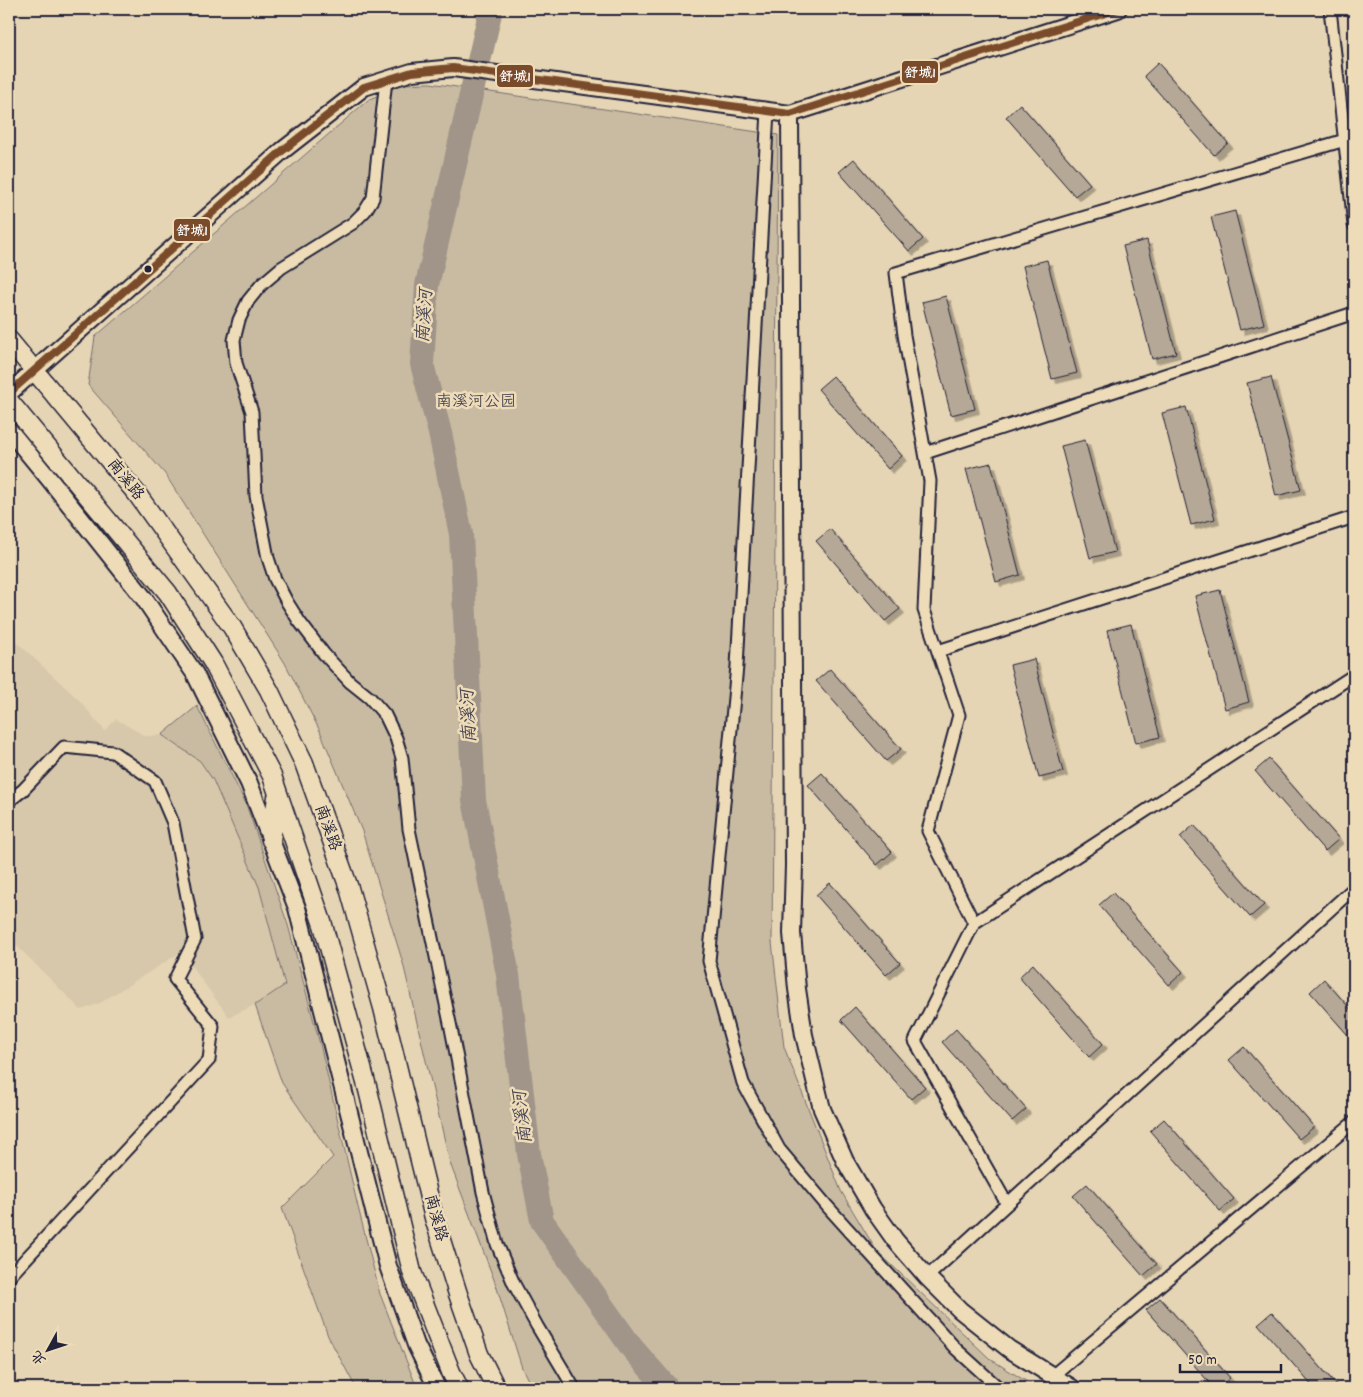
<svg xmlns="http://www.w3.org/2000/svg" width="1363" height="1397" font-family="Dekko,'LXGW WenKai TC',sans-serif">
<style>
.built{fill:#d7c8ab}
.green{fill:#c9bba2;stroke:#766e6e}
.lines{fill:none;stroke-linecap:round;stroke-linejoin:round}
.river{stroke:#a09588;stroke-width:24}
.building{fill:#b5a896;stroke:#22223b;filter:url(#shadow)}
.street-casing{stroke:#22223b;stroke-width:15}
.secondary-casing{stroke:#22223b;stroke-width:20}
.primary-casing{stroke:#22223b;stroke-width:21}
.street{stroke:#eedcb9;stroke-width:11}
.secondary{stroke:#eedcb9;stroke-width:16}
.primary{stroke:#eedcb9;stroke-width:18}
.bus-1-casing{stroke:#eedcb9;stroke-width:11}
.bus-1{stroke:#7a4b2a;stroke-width:8}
.bus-dot{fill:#22223b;stroke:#eedcb9;stroke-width:2}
.labels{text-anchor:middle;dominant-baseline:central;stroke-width:5;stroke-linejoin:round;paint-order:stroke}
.park-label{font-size:16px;fill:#4c4855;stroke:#eedcb9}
.street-label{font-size:16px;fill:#22223b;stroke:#eedcb9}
.water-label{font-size:18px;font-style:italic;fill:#484452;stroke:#eedcb9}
.line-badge{stroke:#eedcb9;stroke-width:2}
.badge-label{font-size:14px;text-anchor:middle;font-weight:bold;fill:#fff}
</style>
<defs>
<filter id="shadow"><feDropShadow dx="4.5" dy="4.5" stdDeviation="0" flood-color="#0004"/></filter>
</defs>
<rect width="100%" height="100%" fill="#e6d5b4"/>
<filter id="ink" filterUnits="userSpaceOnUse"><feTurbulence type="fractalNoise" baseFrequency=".02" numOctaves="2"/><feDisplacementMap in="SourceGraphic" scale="10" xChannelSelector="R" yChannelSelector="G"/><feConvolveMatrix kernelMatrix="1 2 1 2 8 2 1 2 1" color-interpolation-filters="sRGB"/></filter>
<g filter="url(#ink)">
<path class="built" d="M9 635 79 700 105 731 116 719 145 736 162 735 200 761 213 780 259 887 285 985 255 1005 229 1017 181 952 100 1003 81 1010 9 938Z"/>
<path class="green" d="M430 83 778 135 772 942 784 1047 841 1191 876 1250 990 1359 1037 1388H532L522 1368 496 1285 450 1163 403 963 362 831 320 731 285 663 165 474 88 385 95 337 368 100 402 84Z
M197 706 246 804 288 925 320 1044 358 1207 380 1294 417 1388H356L328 1336 282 1208 333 1157 282 1083 255 1005 285 985 259 887 213 780 200 761 162 735Z"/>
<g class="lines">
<path class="river" d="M491 9 427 285 422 364 440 433 461 534 474 800 508 975 529 1154 542 1221 632 1348 667 1388"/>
</g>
<path class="building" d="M1158 63 1228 143 1214 155 1144 76Z
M1020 104 1090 184 1075 196 1006 117Z
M854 159 923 239 909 251 839 172Z
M1235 211 1264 324 1240 330 1211 217Z
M1147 240 1176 353 1152 359 1123 246Z
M1047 260 1077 373 1052 379 1023 266Z
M946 296 975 409 951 415 922 302Z
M833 376 902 456 888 469 818 389Z
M1271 377 1301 490 1276 496 1247 383Z
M1186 407 1215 519 1191 525 1162 413Z
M1085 440 1115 552 1090 558 1061 446Z
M991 463 1020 575 996 582 966 469Z
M830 529 900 609 885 621 816 541Z
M1220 590 1249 702 1225 709 1195 596Z
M1131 624 1160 737 1136 743 1107 630Z
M1034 659 1063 772 1039 778 1010 665Z
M830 669 901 749 886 761 816 681Z
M1269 759 1339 839 1325 851 1255 771Z
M822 773 892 852 877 865 808 785Z
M1194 825 1264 905 1250 917 1180 837Z
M830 883 900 963 886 975 816 895Z
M1113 893 1183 972 1169 985 1099 905Z
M1033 964 1103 1044 1089 1057 1019 977Z
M1324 979 1354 1013V1042L1310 992Z
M855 1007 925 1087 911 1099 841 1020Z
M956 1029 1026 1109 1012 1121 942 1042Z
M1244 1047 1314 1127 1299 1139 1229 1060Z
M1164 1119 1234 1199 1220 1211 1150 1131Z
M1087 1184 1157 1264 1143 1276 1073 1196Z
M1160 1298 1230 1378 1218 1388H1214L1146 1310Z
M1272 1312 1339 1388H1314L1258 1324Z"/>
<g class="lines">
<g class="street-casing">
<path id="street" d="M1330 9 1354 225
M386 80 373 198 365 211 353 223 281 268 261 285 248 301 239 320 234 340 236 363 252 412 256 496 268 558 275 579 287 602 299 621 324 654 350 682 370 698 385 715 396 738 402 758 409 829 451 1028 483 1192 497 1244 514 1284 537 1326 574 1388
M768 111 737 666 709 961 743 1083 779 1149 827 1206 956 1349 999 1388
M925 453 1354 313
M938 651 1354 517
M9 801 23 790 64 747 113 752 155 781 173 823 195 939 175 979 213 1026 209 1060 9 1277
M974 923 1354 675
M1007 1204 915 1041 974 923 928 831 959 715 924 610 930 481 904 335 896 273 1345 140
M927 1277 1354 888
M1052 1376 1354 1122"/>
</g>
<g class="secondary-casing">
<path id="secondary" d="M790 114 794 865 792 933 797 989 804 1035 822 1109 845 1161 873 1209 895 1240 927 1277 960 1310 1009 1349 1072 1388
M9 393 282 151 364 87 412 72 453 68 790 114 1118 9
M9 430 50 480 143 597 195 674 249 783 297 908 388 1266 416 1345 437 1388"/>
</g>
<g class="primary-casing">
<path id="primary" d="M9 340 137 494 232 627 269 690 304 763 349 888 383 1008 434 1218 458 1294 479 1354 496 1388
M9 401 168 593 213 663 272 776 323 925 368 1090 412 1272 451 1372 459 1388
M271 840 277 797"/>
</g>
<use href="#street" class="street"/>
<use href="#secondary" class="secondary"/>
<use href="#primary" class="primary"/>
<g class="bus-1-casing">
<path id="bus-1" d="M9 393 282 151 364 87 412 72 453 68 790 114 1118 9"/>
</g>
<use href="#bus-1" class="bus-1"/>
</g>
</g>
<circle class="bus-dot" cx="148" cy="269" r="4.5"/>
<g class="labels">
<g class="park-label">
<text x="476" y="402">南溪河公园</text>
</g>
<g class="street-label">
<text transform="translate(125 480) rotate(51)">南溪路</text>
<text transform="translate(327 828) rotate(70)">南溪路</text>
<text transform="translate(435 1218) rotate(75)">南溪路</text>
</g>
<g class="water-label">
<text transform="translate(426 316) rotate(-86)">南溪河</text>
<text transform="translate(470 716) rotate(-93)">南溪河</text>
<text transform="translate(524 1117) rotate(-97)">南溪河</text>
</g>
</g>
<g class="line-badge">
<rect x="901" y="60" width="38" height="24" rx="5" fill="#7a4b2a"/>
<rect x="496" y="64" width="38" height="24" rx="5" fill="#7a4b2a"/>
<rect x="173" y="218" width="38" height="24" rx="5" fill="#7a4b2a"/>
</g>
<g class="badge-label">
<text x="920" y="77">舒城1</text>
<text x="515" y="81">舒城1</text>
<text x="192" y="235">舒城1</text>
</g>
<rect width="1363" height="1397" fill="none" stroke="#eedcb9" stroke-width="30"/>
<rect x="15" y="15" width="1333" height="1367" fill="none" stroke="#22223b" stroke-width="2" filter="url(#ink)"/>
<g transform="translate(48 1350) rotate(230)" stroke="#eedcb9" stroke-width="4" paint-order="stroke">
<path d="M0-4L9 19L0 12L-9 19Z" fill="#22223b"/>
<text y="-8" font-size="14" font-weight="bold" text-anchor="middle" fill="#22223b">北</text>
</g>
<path d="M1180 1364v8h101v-8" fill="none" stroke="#22223b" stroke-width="2.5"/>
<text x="1188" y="1364" font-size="15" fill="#22223b" stroke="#eedcb9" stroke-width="4" paint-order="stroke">50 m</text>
</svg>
